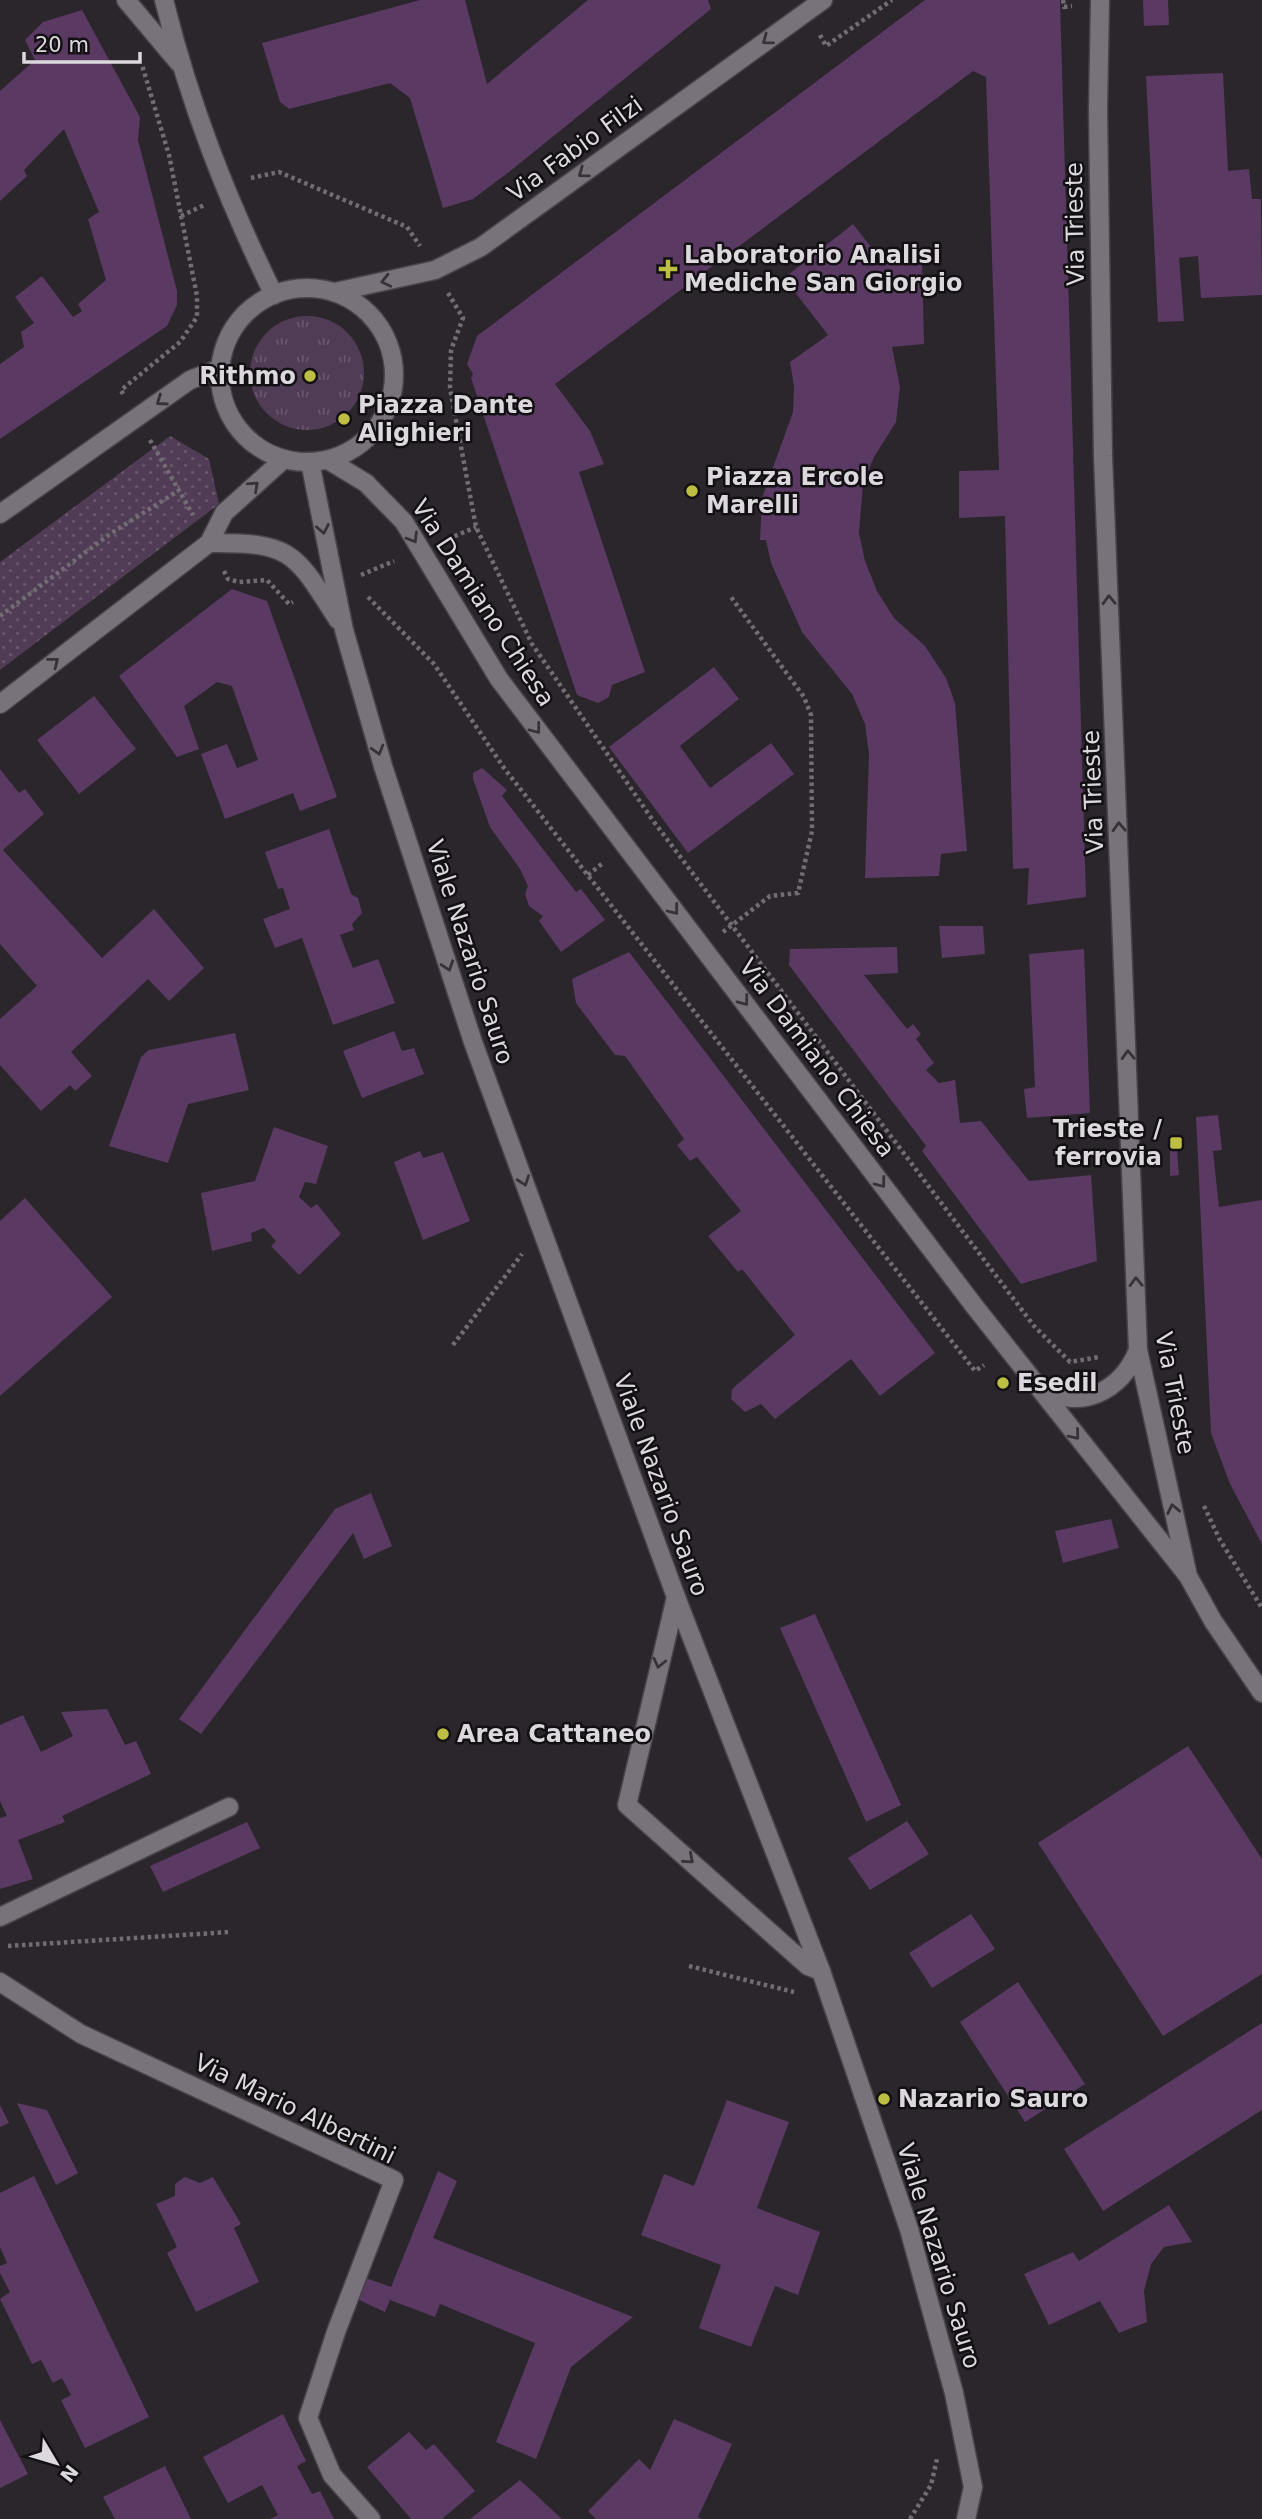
<svg xmlns="http://www.w3.org/2000/svg" width="1262" height="2519" font-family="'DejaVu Sans',sans-serif">
<style>
.grass{fill:url(#grass-tufts)}
.garden{fill:url(#garden-dots)}
.building{fill:#5a3962}
.lines{fill:none;stroke-linecap:round;stroke-linejoin:round}
.service-casing{stroke:#474349;stroke-width:21}
.minor-casing{stroke:#474349;stroke-width:21}
.tertiary-casing{stroke:#474349;stroke-width:21}
.secondary-casing{stroke:#474349;stroke-width:21}
.path{stroke:#726d73;stroke-width:4.5;stroke-dasharray:3.5 3.5;stroke-linecap:butt}
.service{stroke:#78727a;stroke-width:18}
.minor{stroke:#78727a;stroke-width:18}
.tertiary{stroke:#78727a;stroke-width:18}
.secondary{stroke:#78727a;stroke-width:18}
.oneway{stroke:#363237}
.poi-dot{fill:#bebf42;stroke:#121013;stroke-width:2.5}
.labels{text-anchor:middle;dominant-baseline:central;stroke-width:5;stroke-linejoin:round;paint-order:stroke}
.street-label{font-size:24px;fill:#dcd8dd;stroke:#121013}
.poi-label{font-size:24px;font-weight:bold;fill:#dcd8dd;stroke:#121013;text-anchor:start}
</style>
<defs>
<pattern id="grass-tufts" width="24" height="20" patternUnits="userSpaceOnUse" patternTransform="scale(1.75)"><rect width="24" height="20" fill="#513c56"/><path d="M3 7l-1-3M5 7V3M7 7l1-3M15 17l-1-3M17 17v-4M19 17l1-3" fill="none" stroke="#69576e"/></pattern>
<pattern id="garden-dots" width="8" height="8" patternUnits="userSpaceOnUse" patternTransform="scale(1.75)"><rect width="8" height="8" fill="#513c56"/><path d="M2 2h.1M6 6h.1" fill="none" stroke="#69576e" stroke-width="1.8" stroke-linecap="round"/></pattern>
</defs>
<rect width="100%" height="100%" fill="#2b262c"/>
<path class="grass" d="M250 373a57 57 0 1 1 114 0a57 57 0 1 1-114 0Z"/>
<path class="garden" d="M170 436 209 459 219 504 0 670V562Z"/>
<path class="building" d="M420 0H465L487 84 588 0H708L711 9 509 172 473 199 443 208 410 98 390 83 289 109 280 102 262 43Z
M925 0H1060L1086 897 1027 905 1029 868 1013 869 1005 516 959 518V471L999 470 986 77 973 71 555 384 590 431 604 464 579 472 645 672 612 685 609 697 598 703 577 695 471 378 473 374 467 364 477 336Z
M1143 0H1168L1169 25 1144 26Z
M82 10 140 117 138 140 177 291V305L167 326 0 439V364L24 347 21 332 34 323 15 297 42 276 73 317 82 311 78 304 106 280 88 219 99 212 64 129 24 170 27 176 0 201V91L35 60 25 40 43 22Z
M1223 73 1228 171 1249 169 1252 199H1261L1262 295 1201 298 1198 256 1179 258 1184 321 1158 322 1146 76Z
M853 224 879 257 922 256 924 344 892 347 900 387 896 422 874 457 863 484 859 533 865 561 877 591 894 618 925 646 946 678 955 703 967 851 941 854 939 876 865 878 869 754 865 724 852 694 802 632 771 563 766 540H760L762 498 793 412 794 386 790 362 828 335 784 278Z
M232 589 267 601 337 797 300 811 293 793 225 819 201 754 227 744 237 768 258 760 232 686 217 682 184 706 199 749 177 757 119 676Z
M714 667 739 699 680 746 710 788 771 743 794 774 688 853 609 747Z
M94 696 136 749 79 794 37 740Z
M482 768 507 790 502 796 576 892 581 889 605 920 561 952 539 921 543 916 529 906 525 894 528 886 520 869 490 827 473 779V773Z
M0 769 19 793 25 789 44 814 3 850 102 958 154 909 204 968 169 1001 148 979 71 1052 92 1076 75 1091 70 1085 41 1111 0 1065V1019L37 986 0 944Z
M329 829 351 894 358 898 362 913 352 924 354 930 340 935 346 951 353 968 378 959 395 1003 333 1025 302 938 275 948 263 919 290 909 283 888 278 889 265 852Z
M939 926H983L985 954 942 958Z
M897 947 898 973 864 975 907 1029 913 1024 921 1034 916 1039 934 1063 926 1070 939 1083 955 1080 960 1123 981 1121 1029 1181 1091 1175 1097 1261 1021 1284 922 1151 926 1146 789 965 790 949Z
M1084 949 1090 1113 1027 1118 1024 1089 1035 1087 1029 954Z
M629 952 935 1353 880 1396 851 1359 775 1419 761 1404 745 1412 731 1399 732 1389 795 1335 742 1269 738 1272 708 1236 741 1211 697 1157 690 1161 677 1145 684 1139 625 1056 615 1055 576 1003 572 979Z
M394 1031 402 1051 414 1048 424 1074 362 1098 343 1051Z
M235 1033 249 1090 188 1104 168 1163 109 1146 141 1057 149 1050Z
M1218 1115 1222 1150 1213 1151 1219 1207 1262 1200V1544L1230 1484 1211 1433 1196 1117Z
M274 1127 328 1146 316 1184 305 1182 299 1197 311 1208 317 1204 341 1234 299 1275 271 1246 276 1241 264 1228 251 1233 252 1241 212 1251 201 1193 255 1181Z
M1177 1150 1179 1175 1170 1176V1151Z
M420 1151 423 1158 443 1152 470 1221 423 1240 394 1162Z
M25 1198 112 1297 0 1396V1221Z
M371 1493 392 1546 364 1559 353 1533 201 1734 179 1719 335 1509Z
M1111 1519 1119 1548 1063 1563 1055 1531Z
M815 1614 901 1805 866 1822 780 1628Z
M107 1709 125 1745 136 1741 151 1774 62 1816 65 1822 18 1840 33 1879 0 1889V1818L7 1816 0 1801V1725L23 1715 41 1752 73 1736 61 1712Z
M1188 1746 1262 1859V1974L1163 2036 1038 1843Z
M907 1821 929 1854 870 1890 848 1858Z
M247 1822 260 1848 163 1892 150 1866Z
M971 1914 995 1949 932 1988 909 1953Z
M1018 1982 1085 2084 1025 2122 960 2022Z
M1262 2023V2110L1103 2211 1064 2149Z
M727 2100 789 2122 757 2208 820 2232 798 2295 775 2286 751 2347 699 2328 721 2265 641 2235 664 2174 694 2186Z
M17 2103 47 2110 78 2173 56 2185Z
M0 2105 9 2123 0 2127Z
M438 2171 457 2181 433 2238 633 2317 571 2367 536 2459 496 2442 535 2343 440 2304 435 2317 390 2300 385 2312 357 2299 366 2278 391 2287Z
M34 2176 149 2417 85 2448 61 2400 71 2395 62 2378 53 2383 41 2360 32 2364 0 2299 10 2292 0 2273V2266L7 2263 0 2247V2193Z
M185 2177 200 2183 213 2177 241 2224 234 2228 259 2282 196 2312 167 2253 177 2247 156 2204 175 2196V2184Z
M1169 2205 1192 2242 1164 2247 1151 2264 1144 2291 1147 2322 1119 2333 1100 2301 1049 2325 1024 2274 1073 2252 1079 2261Z
M283 2414 306 2461 297 2466 312 2494 320 2491 334 2519H270L278 2515 262 2485 228 2503 203 2457Z
M674 2419 732 2444 698 2517 702 2519H596L588 2511 639 2459 650 2470Z
M0 2420 28 2474 0 2488Z
M409 2432 426 2450 434 2444 475 2491 442 2519H411L367 2467Z
M165 2466 191 2519H115L103 2497Z
M520 2480 562 2519H470L488 2505Z"/>
<g class="lines">
<g class="service-casing">
<path id="service" d="M676 1597 627 1805 808 1966 821 1971"/>
</g>
<g class="minor-casing">
<path id="minor" d="M126 0 179 63
M310 462 344 630 383 766 473 1042 676 1597 821 1971 909 2229 954 2393 973 2487 966 2519
M209 543C293 542 295 553 338 620
M0 1917 229 1807
M0 1982 81 2034 394 2180 336 2332 308 2418 332 2475 371 2519"/>
</g>
<g class="tertiary-casing">
<path id="tertiary" d="M0 514 190 380 221 368
M0 704 209 543 224 513 284 459"/>
</g>
<g class="secondary-casing">
<path id="secondary" d="M164 0C190 105 226 197 274 295
M1100 0 1098 110 1103 456 1138 1350 1188 1576
M220 375a87 87 0 1 1 174 0a87 87 0 1 1-174 0Z
M335 292 435 270 481 247 823 0
M328 460 366 483 404 522 499 679 975 1307 1188 1576 1213 1621 1262 1693
M1040 1387C1080 1413 1122 1390 1138 1350"/>
</g>
<path class="path" d="M1063 0 1064 7 1072 6
M820 35 826 46 892 0
M251 178 279 172 407 227 420 246
M181 216 204 205
M448 293 463 318 451 350 450 388 476 527 532 644 654 822 1034 1326 1070 1362 1099 1357
M123 394 121 390 180 342 197 317V296L169 155 142 65
M150 440 193 515
M448 539 476 527
M224 571 228 579 239 582 267 580 289 604 293 602
M361 575 394 561
M368 597 434 664 504 768 975 1371 984 1365
M0 616 110 534 178 491
M588 875 604 862
M723 932 770 896 798 893 812 831 811 715 804 697 731 597
M453 1345 522 1254
M1204 1506 1220 1540 1262 1608
M8 1946 230 1932
M689 1966 794 1992
M910 2519 931 2485 937 2459"/>
<use href="#service" class="service"/>
<use href="#minor" class="minor"/>
<use href="#tertiary" class="tertiary"/>
<use href="#secondary" class="secondary"/>
</g>
<defs><path id="oneway-chevron" d="M-2-3.5L2.5 0L-2 3.5" fill="none" stroke-width="1.6" stroke-linecap="round" stroke-linejoin="round" transform="scale(1.75)"/></defs>
<g class="oneway">
<use href="#oneway-chevron" transform="translate(767 40) rotate(144)"/>
<use href="#oneway-chevron" transform="translate(583 173) rotate(144)"/>
<use href="#oneway-chevron" transform="translate(386 281) rotate(167)"/>
<use href="#oneway-chevron" transform="translate(161 401) rotate(145)"/>
<use href="#oneway-chevron" transform="translate(254 486) rotate(-42)"/>
<use href="#oneway-chevron" transform="translate(323 529) rotate(79)"/>
<use href="#oneway-chevron" transform="translate(413 538) rotate(59)"/>
<use href="#oneway-chevron" transform="translate(1109 600) rotate(-92)"/>
<use href="#oneway-chevron" transform="translate(54 662) rotate(-38)"/>
<use href="#oneway-chevron" transform="translate(536 729) rotate(53)"/>
<use href="#oneway-chevron" transform="translate(378 750) rotate(74)"/>
<use href="#oneway-chevron" transform="translate(1119 827) rotate(-92)"/>
<use href="#oneway-chevron" transform="translate(674 910) rotate(52)"/>
<use href="#oneway-chevron" transform="translate(448 966) rotate(72)"/>
<use href="#oneway-chevron" transform="translate(744 1001) rotate(53)"/>
<use href="#oneway-chevron" transform="translate(1128 1055) rotate(-92)"/>
<use href="#oneway-chevron" transform="translate(524 1181) rotate(70)"/>
<use href="#oneway-chevron" transform="translate(881 1183) rotate(53)"/>
<use href="#oneway-chevron" transform="translate(1136 1282) rotate(-92)"/>
<use href="#oneway-chevron" transform="translate(1075 1435) rotate(51)"/>
<use href="#oneway-chevron" transform="translate(1173 1509) rotate(-102)"/>
<use href="#oneway-chevron" transform="translate(659 1663) rotate(103)"/>
<use href="#oneway-chevron" transform="translate(689 1859) rotate(41)"/>
</g>
<g class="poi-dot">
<path d="M664.5 258.5h7v7h7v7h-7v7h-7v-7h-7v-7h7z"/>
<circle cx="310" cy="376" r="7"/>
<circle cx="344" cy="419" r="7"/>
<circle cx="692" cy="491" r="7"/>
<rect x="1169" y="1136" width="14" height="14" rx="3.5"/>
<circle cx="1003" cy="1383" r="7"/>
<circle cx="443" cy="1734" r="7"/>
<circle cx="884" cy="2099" r="7"/>
</g>
<g class="labels">
<g class="street-label">
<text transform="translate(575 149) rotate(-36)">Via Fabio Filzi</text>
<text transform="translate(1075 224) rotate(-91)">Via Trieste</text>
<text transform="translate(483 603) rotate(57)">Via Damiano Chiesa</text>
<text transform="translate(1093 792) rotate(-92)">Via Trieste</text>
<text transform="translate(470 952) rotate(72)">Viale Nazario Sauro</text>
<text transform="translate(817 1058) rotate(53)">Via Damiano Chiesa</text>
<text transform="translate(1175 1393) rotate(79)">Via Trieste</text>
<text transform="translate(661 1485) rotate(70)">Viale Nazario Sauro</text>
<text transform="translate(295 2109) rotate(26)">Via Mario Albertini</text>
<text transform="translate(939 2256) rotate(73)">Viale Nazario Sauro</text>
</g>
<g class="poi-label">
<text x="684" y="255">Laboratorio Analisi<tspan x="684" dy="28">Mediche San Giorgio</tspan></text>
<text x="296" y="376" text-anchor="end">Rithmo</text>
<text x="358" y="405">Piazza Dante<tspan x="358" dy="28">Alighieri</tspan></text>
<text x="706" y="477">Piazza Ercole<tspan x="706" dy="28">Marelli</tspan></text>
<text x="1162" y="1129" text-anchor="end">Trieste /<tspan x="1162" dy="28">ferrovia</tspan></text>
<text x="1017" y="1383">Esedil</text>
<text x="457" y="1734">Area Cattaneo</text>
<text x="898" y="2099">Nazario Sauro</text>
</g>
</g>
<g transform="translate(56 2463) rotate(128)" stroke="#121013" stroke-width="5" paint-order="stroke">
<path d="M0-5L12 26L0 18L-12 26Z" fill="#dcd8dd"/>
<text y="-10" font-size="19" font-weight="bold" text-anchor="middle" fill="#dcd8dd">N</text>
</g>
<path d="M24 52v10h116v-10" fill="none" stroke="#dcd8dd" stroke-width="3.5"/>
<text x="35" y="52" font-size="21" fill="#dcd8dd" stroke="#121013" stroke-width="5" paint-order="stroke">20 m</text>
</svg>
